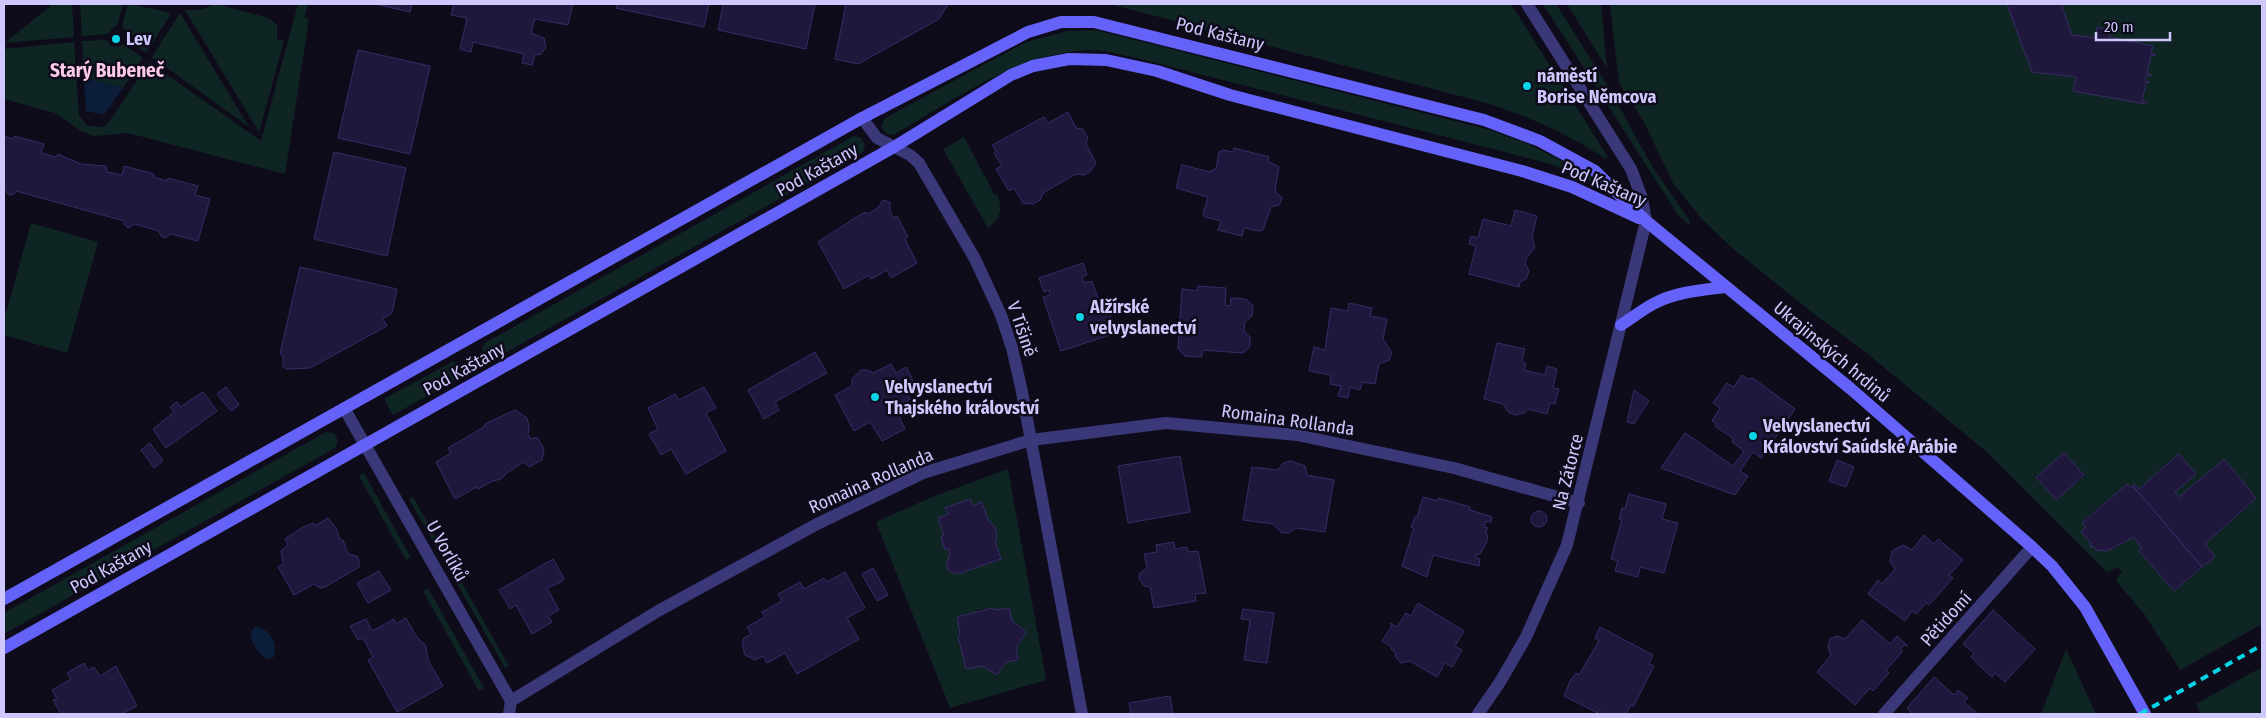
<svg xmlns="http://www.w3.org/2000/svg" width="2266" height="718" font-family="'Fira Sans Condensed',sans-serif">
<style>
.green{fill:#0f2524;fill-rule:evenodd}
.water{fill:#0c1d3a}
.building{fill:#1f183c;stroke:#372b67}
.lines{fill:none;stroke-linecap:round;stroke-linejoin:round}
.minor{stroke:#3a3879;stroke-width:12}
.tertiary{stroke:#3a3879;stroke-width:12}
.secondary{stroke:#6562fa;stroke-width:12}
.rail{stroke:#08d4e9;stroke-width:4;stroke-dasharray:8 6;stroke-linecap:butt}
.poi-dot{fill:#08d4e9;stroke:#0e0c1b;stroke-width:2}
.labels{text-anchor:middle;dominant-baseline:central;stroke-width:5;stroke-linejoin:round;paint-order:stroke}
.street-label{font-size:18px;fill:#cec8fd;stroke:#0e0c1b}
.poi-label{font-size:18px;font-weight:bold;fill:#cec8fd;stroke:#0e0c1b;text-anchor:start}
.neighbourhood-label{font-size:19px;font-weight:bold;fill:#fdcaeb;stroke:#0e0c1b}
</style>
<rect width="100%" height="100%" fill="#0e0c1b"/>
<path class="green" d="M53 4H72L74 37 5 43Z
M80 4H123L117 26 112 28 108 34 82 36Z
M128 4 168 12 170 15 146 53 127 40V33L122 26Z
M216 4 269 18 277 25V39L284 41 259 132 185 10H200Z
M298 4H308L304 17 309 19 285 174 128 133 94 136 81 131 55 113 4 99V49L74 42 79 116 88 126 104 127 110 121 149 62 261 141Z
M1110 4H1511L1608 157 1604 158C1569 134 1531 118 1490 104Z
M1543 4H1556L1609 88 1653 168 1690 221 1689 225 1678 215Z
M1567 4H1601L1607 68Z
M1610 4H2007L2032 72 2076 77 2074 91 2146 104 2147 102 2142 101 2146 83 2150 82 2145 81 2146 76 2152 75 2147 74 2151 55 2155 54 2151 53 2152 46 2109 37 2110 30 2098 27 2095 38 2072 35 2061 4H2262V624L2180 670 2145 615 2116 581 2122 571 2118 567 2107 572 1987 452 1864 351 1809 310 1731 247 1701 218 1673 183 1643 120 1619 83ZM2064 453 2084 476 2056 500 2037 477ZM2179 454 2196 474 2175 492 2179 497 2224 460 2256 498 2205 544 2215 557 2174 591 2139 551 2142 548 2134 537C2122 543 2104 558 2093 546L2090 548 2091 543 2081 532 2086 527 2082 522 2127 484 2131 488 2135 484 2139 489Z
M180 13 249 127 152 57Z
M1096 30 1490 130 1528 144 1602 181 1599 185 1551 164 1137 58C1122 55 1106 50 1091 50 1018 52 955 100 893 135L886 134 881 126 885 118 1026 42 1068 31Z
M107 40 111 46 119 47 123 44 143 58 123 88 84 78 82 41Z
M854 136 862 138 865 145 863 152 494 359 486 357 482 349 485 343Z
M964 137 994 194 998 196 1001 208 998 218 988 228 943 149Z
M31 223 98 242 67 353 4 335V320Z
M452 362 459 363 462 371 459 378 393 415 384 399Z
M326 432 334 433 338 441 335 448 4 634V613Z
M1008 469 1046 680 950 708 876 522 932 497ZM970 499 973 506 982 502 988 520 996 529 995 541 1001 559 957 574 949 571 946 565 950 554 948 548 945 550 941 536 944 535 938 518 948 514 945 508ZM992 608 996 610 1009 608 1012 621 1026 632 1016 647 1018 660 1006 662 996 675 961 650 958 637 977 610Z
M364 473 411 558 406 560 359 476Z
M413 497 509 666 505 668 409 499Z
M428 588 484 688 479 691 423 591Z
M2066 649 2096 714H2041Z
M2262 667V714H2201L2196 704Z"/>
<path class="water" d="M84 78 123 88 104 115 86 111Z
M256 626C269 629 280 644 273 658L267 659C257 653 243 634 256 626Z"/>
<path class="building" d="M375 4H412L410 12Z
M454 4H573L568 25 535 19 531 33 544 38 546 47 541 54 535 55 532 65 522 63 524 54 473 42 471 52 460 49 467 18 451 15Z
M617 4H709L704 27 616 8Z
M723 4H815L806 49 718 30Z
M846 4H948L939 19 858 64 835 59Z
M2007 4H2061L2072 35 2095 38 2097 27 2110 30 2109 37 2153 46 2151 53 2155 54V56L2151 55 2147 74 2152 75 2146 76 2145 81 2150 82 2146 83 2142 101 2147 102 2146 104 2073 91 2076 77 2032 72Z
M358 50 430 66 410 154 338 138Z
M1068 112 1076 128 1083 129 1088 138 1086 144 1096 163 1090 172 1084 175 1076 174 1043 193 1040 200 1033 204 1023 203 1014 188 1009 191 996 169 1002 166 994 153 996 151 992 145 1044 117 1048 123Z
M4 136 13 139 14 136 44 144 41 153 56 157 58 154 81 164 106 166 107 172 122 175 124 166 154 174 153 177 167 181 168 178 198 186 195 195 210 199 198 241 171 234 164 238 161 236 159 231 135 224 128 228 124 224V221L16 191 14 194 9 195 4 188Z
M1234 148 1269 157 1268 161 1279 167 1275 191 1282 198 1279 205 1271 207 1263 230 1259 231 1244 228 1242 236 1218 230 1221 221 1205 217 1203 214 1208 198 1204 196 1176 188 1182 165 1210 172 1216 168 1219 152 1223 150 1233 152Z
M334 152 406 168 387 256 314 239Z
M883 200 890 202V211L893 218 897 216 908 237 905 239 917 263 891 278 887 270 871 279 869 275 844 289 818 242 858 216 866 212 867 214 878 208Z
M1515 210 1537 216 1532 237 1535 248 1527 257 1525 263 1529 271 1526 279 1520 282 1519 287 1469 274 1476 246 1469 244 1471 236 1478 238 1483 219 1511 226Z
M1083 263 1087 275 1082 277 1084 283 1092 281 1099 301 1105 299 1116 333 1061 351 1043 297 1050 295 1049 290 1044 292 1039 278Z
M300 267 397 289 392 313 383 319 387 326 310 368 287 369 283 367V355L280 354Z
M1198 286 1226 288 1225 305 1230 306 1231 298 1246 299 1253 306 1252 316 1245 322 1244 331 1250 337V347L1243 353 1202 350V357L1185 356 1178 349 1182 289 1197 291Z
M1349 303 1372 308 1370 316 1387 319 1383 339 1392 353 1389 360 1379 364 1375 384 1362 382 1360 390 1350 387 1348 398 1338 396 1341 386 1330 384 1331 375 1309 371 1314 347 1325 350 1331 308 1348 311Z
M1497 343 1525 349 1522 360 1526 365 1524 370 1545 375 1547 366 1557 369 1553 388 1559 389 1555 404 1550 403 1547 414 1528 409 1524 413 1515 415 1508 412 1503 404 1484 399Z
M815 352 827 373 775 402 779 410 764 419 748 390Z
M891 364 896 373 906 367 917 388 915 389 913 385 905 390 910 399 895 408 905 429 882 441 870 422 854 431 835 395 852 386V379L861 370H868L873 373Z
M1742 375 1748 379 1753 378 1795 409 1761 458 1753 452 1740 471 1748 476 1735 495 1661 468 1685 433 1733 466 1744 451 1732 442 1734 439 1715 426 1717 424 1712 421 1720 408 1713 403 1727 383 1734 387Z
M226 387 239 405 231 411 217 394Z
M704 387 716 408 706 413 726 451 686 474 671 449 661 455 649 434 658 429 648 408 675 394 679 400Z
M1634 390 1649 401 1634 424 1627 422Z
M203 392 217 411 166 448 153 429 174 412 170 407 177 402 180 407Z
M515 410 527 418 529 426 528 435 531 439 537 437 544 449 542 460 529 467 524 462 508 472 501 479 493 481 478 489 477 487 455 499 436 462 451 453 448 448 484 427 485 424Z
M150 443 163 461 154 468 141 450Z
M2064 453 2084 475 2056 500 2036 477Z
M2179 454 2196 474 2175 492 2179 497 2224 459 2256 498 2205 544 2215 557 2202 567 2133 486 2134 484 2139 489Z
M1180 456 1190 512 1128 523 1118 466Z
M1837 460 1854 467 1846 487 1829 481Z
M1291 461 1305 466 1307 475 1334 480 1325 532 1296 528 1289 533H1282L1273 524 1243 520 1252 467 1278 470 1283 463Z
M2127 484 2131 488 2133 486 2202 567 2174 591 2139 551 2142 548 2134 537 2107 551 2096 550 2093 546 2090 548 2091 543 2081 532 2086 527 2082 523Z
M1629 494 1666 504 1662 519 1678 523 1664 573 1640 567 1638 577 1615 571 1618 561 1611 559 1622 519H1619L1622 508 1625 509Z
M1423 497 1437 501 1438 498 1470 507V510L1492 517 1491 522 1486 521 1484 527 1488 528 1486 531 1488 540 1480 554H1477L1476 558 1480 559 1479 566 1433 555 1427 577 1402 566 1414 528 1411 527 1415 517H1417Z
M970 499 973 506 982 502 988 520 995 527 997 536 995 541 1001 559 957 574 949 571 946 565 950 554 948 548 945 550 941 536 944 535 938 518 948 514 945 508Z
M1531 519a8 8 0 1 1 16 0a8 8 0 1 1-16 0Z
M328 518 336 528 340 540H343L348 554 357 556 359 560V567L325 587 320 588 314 584 294 595 278 567 283 564 281 551 288 545 285 539 303 527 314 523 315 526Z
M1924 535 1934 544 1938 539 1963 560 1949 575 1953 578 1929 605 1926 603 1916 614 1912 611 1905 621 1868 594 1878 580 1882 584 1895 569 1890 562 1892 551 1903 545 1912 550Z
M1174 542 1175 549 1187 547 1188 552 1198 551 1206 593 1195 594 1196 601 1154 608 1150 587 1144 586 1139 579 1140 573 1147 568 1144 554 1157 552 1156 545Z
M553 559 564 578 561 582 547 588 559 610 548 616 552 622 532 634 516 605 510 609 499 590Z
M873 568 888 595 877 601 862 574Z
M379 571 391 590 368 603 357 583Z
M845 572 865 608 847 618 859 639 797 674 785 653 767 663 763 656 755 660 745 655 742 643 744 638 751 634 747 627 765 617 762 612 782 601 778 594 800 582 804 589 824 578 827 582Z
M1418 603 1464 631 1455 646 1462 650 1452 667 1445 663 1437 677 1410 661 1401 663 1396 658 1395 652 1391 649 1392 647 1382 641 1392 626 1390 623 1397 627 1406 613 1411 616Z
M992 608 996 610 1009 608 1012 621 1026 632 1016 647 1018 660 1006 662 997 675 983 666 966 669 958 637 960 634 957 617Z
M1243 609 1274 613 1267 663 1244 660 1250 620 1241 619Z
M1993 610 2035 649 2005 682 1995 673 1992 677 1988 674 1971 657 1974 653 1963 644Z
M406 618 416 636 426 646 428 660 443 686 397 712 368 660 373 657 363 638 358 640 350 626 366 619 372 631 394 619 396 624Z
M1862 620 1890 644 1897 636 1908 646 1904 645 1900 649 1903 651 1886 670 1889 673 1873 691 1870 688 1855 705 1817 672 1831 655 1828 647 1830 639 1837 636 1845 639Z
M1600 627 1653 655 1649 664 1654 666 1633 707 1631 705 1626 714H1604L1599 710 1598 713 1564 696 1570 681 1576 673 1579 675 1599 641 1595 638Z
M84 663 88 670 94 667 100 676 116 666 137 706 121 714H61L53 700 57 699 52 690 71 679 67 673Z
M1934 677 1954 695 1958 690 1968 698 1964 702 1978 714H1913L1907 708Z
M1170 696 1173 714H1131L1129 703Z"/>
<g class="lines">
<path class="minor" d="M862 118 877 138 910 155 919 163 975 259 1001 315 1012 348 1021 387 1082 714
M344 408 511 701 509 714
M511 701 658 611 817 524 923 473 1031 440 1166 423 1297 435 1454 468 1579 503
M1478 714 1500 682 1526 637 1567 545 1646 221
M1884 714 2032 547"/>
<path class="tertiary" d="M1527 4 1631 169 1642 198 1646 221"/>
<path class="secondary" d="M1621 325C1632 318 1643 309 1655 303 1676 292 1702 290 1725 287
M4 599 862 118 1028 32 1061 22H1094L1484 120 1540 141 1595 171 1646 221 1851 389 2032 547 2052 566 2085 607 2145 714
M4 648 894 147 1011 75 1033 66 1069 59 1106 60 1157 71 1230 95 1522 171 1572 187 1639 218"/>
<path class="rail" d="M2140 714 2262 645"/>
</g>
<g class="poi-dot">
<circle cx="116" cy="39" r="5"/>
<circle cx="1527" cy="86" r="5"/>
<circle cx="1080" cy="317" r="5"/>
<circle cx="875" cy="397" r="5"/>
<circle cx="1753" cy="436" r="5"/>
</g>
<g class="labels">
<g class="street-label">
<text transform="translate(1220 34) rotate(14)">Pod Kaštany</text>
<text transform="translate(817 170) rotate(-29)">Pod Kaštany</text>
<text transform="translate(1604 184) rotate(23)">Pod Kaštany</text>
<text transform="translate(1022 329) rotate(71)">V Tišině</text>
<text transform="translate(1832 352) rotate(40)">Ukrajinských hrdinů</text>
<text transform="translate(464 369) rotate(-29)">Pod Kaštany</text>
<text transform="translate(1288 420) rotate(8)">Romaina Rollanda</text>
<text transform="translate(1568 472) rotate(-76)">Na Zátorce</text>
<text transform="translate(871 481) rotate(-24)">Romaina Rollanda</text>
<text transform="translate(447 551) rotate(61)">U Vorlíků</text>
<text transform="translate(111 567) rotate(-29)">Pod Kaštany</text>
<text transform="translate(1946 619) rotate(-48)">Pětidomí</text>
</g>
<g class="poi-label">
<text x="126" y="39">Lev</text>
<text x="1537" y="76">náměstí<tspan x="1537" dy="21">Borise Němcova</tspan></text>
<text x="1090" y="307">Alžírské<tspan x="1090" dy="21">velvyslanectví</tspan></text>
<text x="885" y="387">Velvyslanectví<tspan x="885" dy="21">Thajského království</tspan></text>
<text x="1763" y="426">Velvyslanectví<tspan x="1763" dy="21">Království Saúdské Arábie</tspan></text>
</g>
<g class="neighbourhood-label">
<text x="107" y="70">Starý Bubeneč</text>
</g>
</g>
<rect width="2266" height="718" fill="none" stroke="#cec8fd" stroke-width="10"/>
<path d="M2096 32v8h74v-8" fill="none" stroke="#cec8fd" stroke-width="2.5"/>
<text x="2104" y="32" font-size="15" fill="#cec8fd" stroke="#0e0c1b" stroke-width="4" paint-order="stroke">20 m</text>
</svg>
